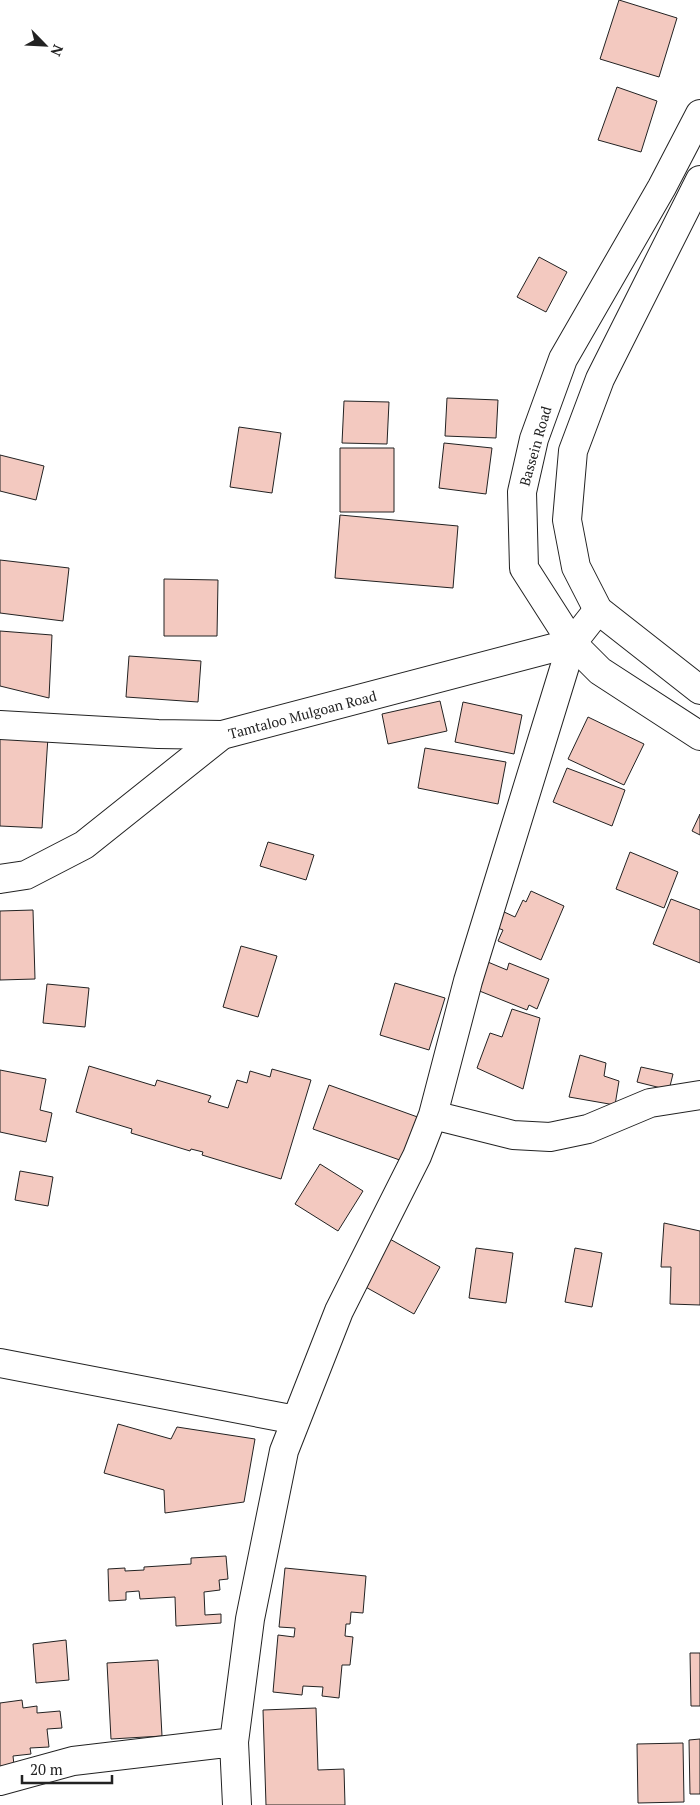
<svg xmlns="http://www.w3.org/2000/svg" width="700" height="1805" font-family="'PT Serif',serif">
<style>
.building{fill:#f3c9c0;stroke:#222}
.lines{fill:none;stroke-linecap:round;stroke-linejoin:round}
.minor-casing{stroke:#222;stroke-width:30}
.secondary-casing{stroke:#222;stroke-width:30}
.minor{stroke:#fff;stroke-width:28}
.secondary{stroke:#fff;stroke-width:28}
.labels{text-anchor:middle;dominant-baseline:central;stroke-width:4;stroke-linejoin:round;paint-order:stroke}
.street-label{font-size:14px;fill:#222;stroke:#fff}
</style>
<rect width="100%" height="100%" fill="#fff"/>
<path class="building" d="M619 0 677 18 659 77 600 59Z
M617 87 657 101 641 152 598 140Z
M539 257 567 272 546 312 517 297Z
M447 398 498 400 496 438 445 436Z
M344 401 389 402 387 444 342 443Z
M239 427 281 433 272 493 230 487Z
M444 443 492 448 486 494 439 488Z
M340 448H394V512H340Z
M0 455 44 466 36 500 0 491Z
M340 515 458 526 453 588 335 578Z
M0 560 69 568 63 621 0 613Z
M164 579 218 580 217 636H164Z
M0 631 52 635 49 698 0 686Z
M129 656 201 661 198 702 126 697Z
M440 701 447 731 388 744 382 714Z
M463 702 522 715 514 754 455 742Z
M588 717 644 744 624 785 568 759Z
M0 734 48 737 42 828 0 826Z
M425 748 506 762 498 804 418 788Z
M567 768 625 790 612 826 553 802Z
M700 814V835L692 831Z
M268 842 314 855 306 880 260 866Z
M630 852 678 872 664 908 616 889Z
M531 891 564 906 541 960 498 941 503 930 495 927 502 911 515 917 523 900 526 902Z
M671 899 700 910V963L653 944Z
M33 910 35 979 0 980V911Z
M241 946 277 956 258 1017 223 1007Z
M483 960 507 970 509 963 549 979 537 1009 529 1005 527 1010 472 988Z
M395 983 445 998 429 1050 380 1035Z
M47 984 89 988 85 1027 43 1023Z
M512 1009 540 1018 523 1089 477 1068 490 1033 502 1037Z
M580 1055 606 1063 604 1076 619 1081 615 1105 569 1097Z
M89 1066 155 1086 157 1080 211 1096 208 1102 228 1108 237 1080 247 1083 250 1071 270 1077 272 1069 311 1080 281 1179 202 1155 203 1152 191 1149 190 1151 131 1133 132 1129 76 1112Z
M641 1067 673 1074 669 1090 637 1082Z
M0 1070 46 1079 40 1110 52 1113 46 1142 0 1132Z
M329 1085 423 1119 408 1163 313 1129Z
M320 1164 363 1191 338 1231 295 1204Z
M20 1171 53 1177 48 1206 15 1200Z
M664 1223 700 1231V1305L670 1304 671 1267H661Z
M388 1238 440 1267 414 1314 362 1285Z
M476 1248 513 1253 506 1303 469 1298Z
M575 1248 602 1253 592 1307 565 1302Z
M118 1424 171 1439 177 1427 255 1439 244 1502 165 1513 164 1490 104 1473Z
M226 1556 228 1579 219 1580 220 1590 204 1592 205 1615 221 1614V1623L176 1626 175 1597 140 1599 139 1591 126 1592V1600L109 1601 108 1569 125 1568V1571L144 1570V1567L191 1564V1558Z
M285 1568 366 1576 363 1613 351 1612 350 1624H346L345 1636 353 1637 350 1665H342L339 1698 322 1696 323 1687 303 1686 302 1695 273 1692 278 1635 294 1637 295 1628 279 1627Z
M66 1640 69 1680 36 1683 33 1644Z
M690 1653H700V1706H691Z
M158 1660 162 1736 111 1739 107 1663Z
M22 1700 23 1708 37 1706V1713L60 1711 62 1728 47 1729 49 1747 30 1748 31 1754 13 1756 14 1765 0 1767V1703Z
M316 1708 318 1770 344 1769 345 1805H266L263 1710Z
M700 1739V1794H690L689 1740Z
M683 1743 684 1802 638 1803 637 1744Z"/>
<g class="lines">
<g class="minor-casing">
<path id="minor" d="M0 725 158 734 222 735
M433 1115 513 1135 550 1137 588 1129 650 1103 700 1095
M0 1363 296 1420
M0 1781 73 1761 234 1742
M237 1805 234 1742 250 1619 284 1451 339 1311 417 1156 433 1115 468 981 572 643"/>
</g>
<g class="secondary-casing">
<g id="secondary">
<path d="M700 114 662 187 563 359 534 439 522 492 524 568 572 643 600 671 700 736"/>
<path d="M700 180 600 379 573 451 567 520 576 567 598 610 700 690"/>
<path id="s1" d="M0 879 26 875 84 845 222 735 572 643 598 610"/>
</g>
</g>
<use href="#minor" class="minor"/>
<use href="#secondary" class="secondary"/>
</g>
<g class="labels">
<g class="street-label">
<text transform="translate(535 446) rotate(-74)">Bassein Road</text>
<text stroke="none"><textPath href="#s1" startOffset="351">Tamtaloo Mulgoan Road</textPath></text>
</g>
</g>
<g transform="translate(45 45) rotate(114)" stroke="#ffffff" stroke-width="4" paint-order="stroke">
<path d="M0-4L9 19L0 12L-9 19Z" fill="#222222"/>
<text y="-8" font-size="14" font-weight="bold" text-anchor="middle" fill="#222222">N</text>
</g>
<path d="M22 1775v8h90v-8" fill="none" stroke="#222222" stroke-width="2.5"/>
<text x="30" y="1775" font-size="15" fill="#222222" stroke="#ffffff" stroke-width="4" paint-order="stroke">20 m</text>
</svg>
